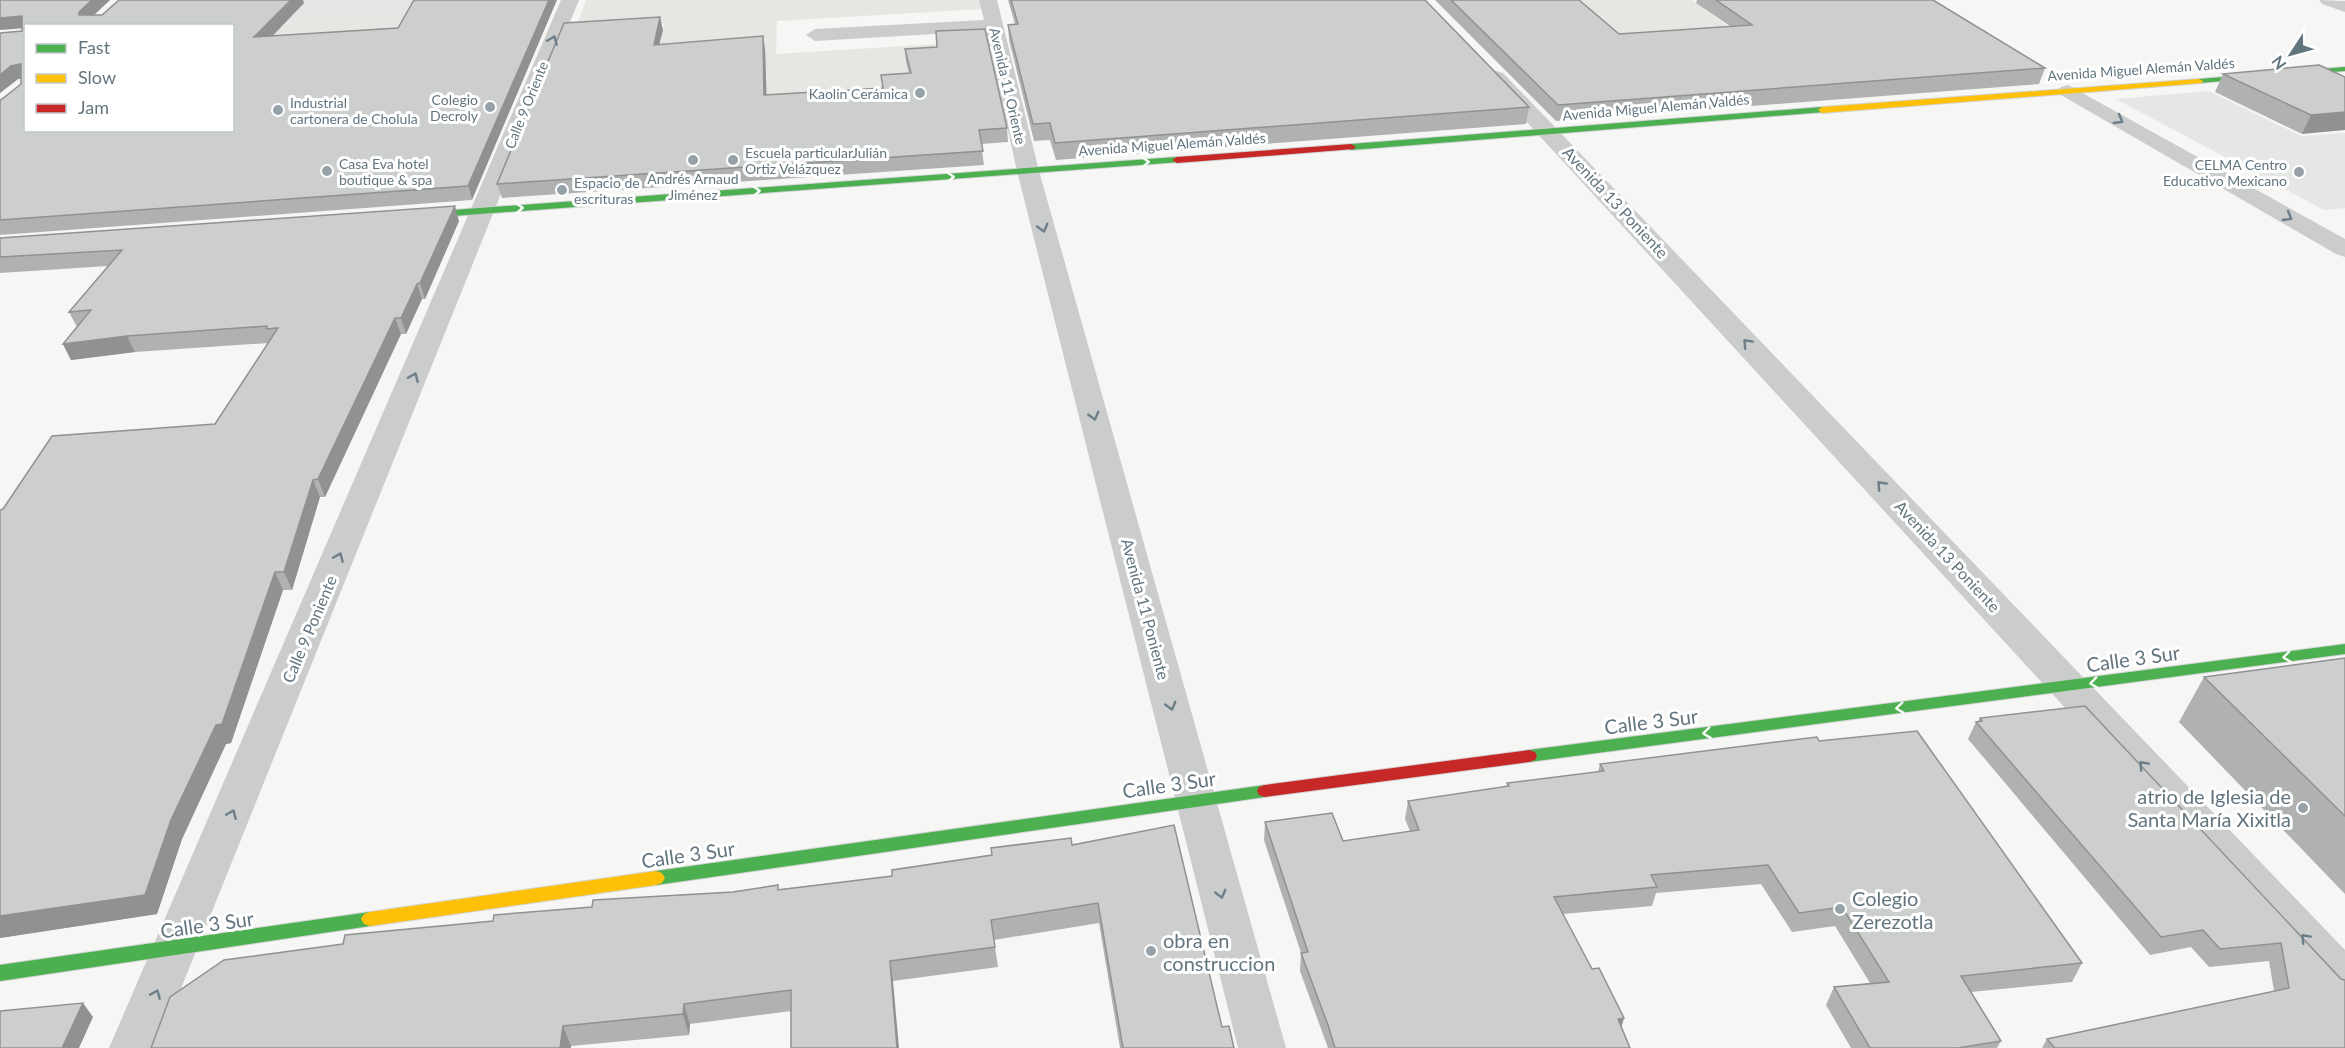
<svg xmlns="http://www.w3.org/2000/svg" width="2345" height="1048" font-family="Lato,sans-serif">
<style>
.built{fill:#e5e7e5}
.green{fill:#e5e8e2}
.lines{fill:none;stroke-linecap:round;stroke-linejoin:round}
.fast-casing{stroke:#d3d4d5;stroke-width:2}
.slow-casing{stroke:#d3d4d5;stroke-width:2}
.jam-casing{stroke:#d3d4d5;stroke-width:2}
.street{fill:#cbcccc;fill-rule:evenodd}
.fast{fill:#4caf50;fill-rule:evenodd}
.slow{fill:#ffc107;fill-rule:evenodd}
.jam{fill:#c62828;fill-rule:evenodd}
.wall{fill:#b0b2b2}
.shaded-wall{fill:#909191}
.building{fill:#cdcfcf;stroke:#909191;stroke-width:1.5;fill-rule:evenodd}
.oneway{stroke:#6c7e87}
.oneway2{stroke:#f6fbf6}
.poi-dot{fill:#96a2a8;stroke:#fff;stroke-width:2}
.labels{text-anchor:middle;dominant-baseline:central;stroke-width:6;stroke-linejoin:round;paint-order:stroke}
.far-street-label{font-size:14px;fill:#62757f;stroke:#fff}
.far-poi-label{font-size:14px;fill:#62757f;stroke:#fff;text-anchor:start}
.street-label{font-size:16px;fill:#62757f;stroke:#fff}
.near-street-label{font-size:20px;fill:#62757f;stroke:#fff}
.near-poi-label{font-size:20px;fill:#62757f;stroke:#fff;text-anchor:start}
</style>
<rect width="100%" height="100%" fill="#f6f6f5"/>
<path class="built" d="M194 0H425L416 16 233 27 169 26Z
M2209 91 2301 136 2345 133V208L2324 210 2116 99Z"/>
<path class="green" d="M586 0H979L982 9 777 21 776 54 937 44 938 53 990 50 992 56 906 63 909 72 994 67 998 81 883 88 717 111 658 51 664 24 631 26 573 37Z
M1551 0H1692L1757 47 1616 50Z
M552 5 320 46 233 33 284 24Z"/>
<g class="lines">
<g class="fast-casing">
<path id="fast" d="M2345 67V71L2199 83 2195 81 2199 79Z
M1822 107 1826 110 1825 112 1351 150 1346 147 1351 144Z
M1177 157 1180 158V162L412 219 407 216 412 213Z
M2345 644V654L1529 762 1523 760 1521 756 1523 752 1529 750Z
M1265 785 1271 787 1273 791 1271 795 1265 797 656 885 650 883 647 878 650 873 656 871Z
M370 912 376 914 379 919 376 924 370 926 0 981V965Z"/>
</g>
<g class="slow-casing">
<path id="slow" d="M2199 79 2203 81 2202 83 1822 113 1818 110 1822 107Z
M656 871 662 873 665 878 662 883 656 885 370 926 364 924 361 919 364 914 370 912Z"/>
</g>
<g class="jam-casing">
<path id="jam" d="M1351 144 1356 147 1354 149 1177 163 1172 160 1177 157Z
M1529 750 1535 752 1537 756 1535 760 1529 762 1265 797 1259 795 1257 791 1259 787 1265 785Z"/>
</g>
<path class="street" d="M561 0H579L157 1048H109Z
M979 0H997L1039 171 1286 1048H1238L1017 171 986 31 815 41 806 35 815 29 984 20Z
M2319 0 2345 1V12L2322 4Z
M1496 71 1503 73 2345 950V1001L2329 995 1489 81 1486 77 1489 73Z
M2068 85 2345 239V257L2336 254 2061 95 2058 91 2061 87Z"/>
<use href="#fast" class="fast"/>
<use href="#slow" class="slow"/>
<use href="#jam" class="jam"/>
</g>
<path class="wall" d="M0 0H110L94 15 304 3 272 36 398 28 414 0 472 200 0 235V100L2 99 21 84V78L18 79 0 93V33L22 31V29Z
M1008 0H1425L1529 107 1526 124 1056 160 1050 140 1034 141 1009 40 1008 25 1015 24Z
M1435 0H1579L1619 34 1730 26 1696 3 1697 0H1933L2045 68 2039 84 1556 121Z
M663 30 659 44 765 49 766 95 883 88 909 73 906 62 905 49 1007 128 1008 142 981 144 984 165 502 198 497 184Z
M2223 74 2345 77 2302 134 2215 92Z
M459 221 425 299H422L406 334H401L325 497H320L292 590H283L231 743 226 744 182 839 157 914 0 938V510L215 424 269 343 135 352 71 360 63 344 77 327 69 312 108 266 0 273V238Z
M2345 658V894L2179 722 2204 677Z
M1980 718 2341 979 2274 991 2269 961 2209 967 2191 947 2150 955 1968 739 1976 722 1978 721Z
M1819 741 2082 963 2072 982 1971 992 2001 1041 1997 1048H1851L1826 1005 1834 987 1870 983 1835 926 1792 932 1761 884 1656 893 1652 906 1563 914 1621 1027 1630 1048H1328L1300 971 1301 953 1264 840 1265 822 1343 841 1410 831 1405 819 1408 801 1507 787V783L1598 772 1600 764Z
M1072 845 1222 1027 1234 1048H1120L1099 923 994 940 998 967 893 981 791 1011 690 1024 689 1035 571 1046V1048H151L343 944 493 921 779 889 892 876Z
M2047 1039 2055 1048H2042Z"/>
<path class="shaded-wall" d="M92 0H110L84 24 79 15V12Z
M291 0H303L304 3 259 50 254 37Z
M549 0H557L472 200 468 186Z
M22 16 26 28 0 30V18Z
M660 17 663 30 656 57 654 45Z
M763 36 765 49 767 108 764 95Z
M21 64 26 78 18 79 0 93V75L11 66Z
M2345 112V130L2302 134 2311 115Z
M455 206 459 221 425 299 420 283Z
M417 284 422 299 406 334 401 318Z
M395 318 401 334 325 497 318 479Z
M127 336 135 352 71 360 63 344Z
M313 480 320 497 292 590 284 572Z
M275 572 283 590 231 743 226 744 182 839 157 914 0 938V916L171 820Z
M890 961 893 981 899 1048H897Z
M83 1003 93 1017 79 1048H62Z
M684 1004 690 1024 689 1035 683 1014Z
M1624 1018 1619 1036 1618 1019Z
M563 1026 571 1046V1048H560Z"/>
<path class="building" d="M0 0H92L79 12V15H102L119 0H291L254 37 398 28 414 0H549L468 186 0 220V100L2 99 21 84V64L11 66 0 75V33L22 31V16L0 18ZM26 26H232V130H26Z
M1011 0H1425L1529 107 1055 143 1050 123 1033 124 1008 25 1018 24Z
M1451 0H1579L1619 34 1752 25 1716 0H1933L2045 68 1558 105Z
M660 17 654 45 763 36 764 95 883 88 881 75 911 73 905 49 937 47 936 31 985 29 1007 128 979 130 983 151 497 184 564 23Z
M2319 65 2345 77V112L2311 115 2223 74Z
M455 206 420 283 417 284 401 318H395L318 479 313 480 284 572H275L222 724 216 725 171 820 145 895 0 916V510L3 509 52 436 215 424 278 328 266 329 267 326 127 336 63 344 91 310 69 312 122 250 0 257V238Z
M2345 658V816L2204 677Z
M2085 706 2341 979 2345 980V1048H2055L2047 1039 2289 988 2281 943 2220 949 2203 930 2161 937 1976 722 1982 721 1980 718Z
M1917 731 2082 963 1961 976 2001 1041 1958 1048H1870L1834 987 1889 982 1842 907 1799 913 1768 865 1651 875 1657 887 1554 897 1592 969 1599 968 1624 1018 1618 1019 1630 1048H1335L1328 1025 1301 953 1308 952 1265 822 1332 813 1343 841 1419 830 1408 801 1509 786 1507 783 1604 771 1600 764 1817 737 1819 741Z
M1174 825 1222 1027 1229 1026 1234 1048H1123L1098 903 991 920 995 947 890 961 897 1048H791V990L684 1004 683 1014 563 1026 560 1048H151L170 997 224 960 343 944 345 935 493 921 494 915 592 907 593 900 733 892 778 885V890L892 876V870L992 855 991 848 1071 838 1072 845Z
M83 1003 62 1048H0V1011Z"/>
<defs><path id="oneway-chevron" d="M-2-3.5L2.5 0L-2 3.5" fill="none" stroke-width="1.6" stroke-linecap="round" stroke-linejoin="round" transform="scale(1.5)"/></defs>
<g class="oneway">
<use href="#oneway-chevron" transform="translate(553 40) rotate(-67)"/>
<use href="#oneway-chevron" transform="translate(2119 120) rotate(30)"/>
<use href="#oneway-chevron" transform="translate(2288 217) rotate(30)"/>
<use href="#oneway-chevron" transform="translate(1043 228) rotate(75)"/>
<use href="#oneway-chevron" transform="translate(1747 343) rotate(-133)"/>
<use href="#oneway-chevron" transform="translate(414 377) rotate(-67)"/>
<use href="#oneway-chevron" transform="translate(1094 416) rotate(75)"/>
<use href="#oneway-chevron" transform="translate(1881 485) rotate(-133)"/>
<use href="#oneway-chevron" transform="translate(339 557) rotate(-67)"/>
<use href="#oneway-chevron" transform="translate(1171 706) rotate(75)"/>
<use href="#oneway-chevron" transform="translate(2143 765) rotate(-133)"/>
<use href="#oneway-chevron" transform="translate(232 814) rotate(-67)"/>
<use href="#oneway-chevron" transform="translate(1221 894) rotate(75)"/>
<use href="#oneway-chevron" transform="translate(2305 938) rotate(-133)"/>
<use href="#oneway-chevron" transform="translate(156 994) rotate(-67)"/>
</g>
<g class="oneway2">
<use href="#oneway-chevron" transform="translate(1145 162) rotate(-4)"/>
<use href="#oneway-chevron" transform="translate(950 177) rotate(-4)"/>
<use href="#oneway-chevron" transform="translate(756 191) rotate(-4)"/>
<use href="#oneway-chevron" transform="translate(519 208) rotate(-4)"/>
<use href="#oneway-chevron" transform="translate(2287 657) rotate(172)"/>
<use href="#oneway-chevron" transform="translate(2094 683) rotate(172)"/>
<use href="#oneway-chevron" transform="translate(1900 708) rotate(173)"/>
<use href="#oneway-chevron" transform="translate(1707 733) rotate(173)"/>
</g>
<g class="poi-dot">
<circle cx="920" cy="93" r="6"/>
<circle cx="490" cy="107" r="6"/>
<circle cx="278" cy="110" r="6"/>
<circle cx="693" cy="160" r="6"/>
<circle cx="733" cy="160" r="6"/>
<circle cx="327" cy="171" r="6"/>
<circle cx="2299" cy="172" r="6"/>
<circle cx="562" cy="190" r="6"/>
<circle cx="2303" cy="808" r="6"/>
<circle cx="1840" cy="909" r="6"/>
<circle cx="1151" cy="951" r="6"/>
</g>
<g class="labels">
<g class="far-street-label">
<text transform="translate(2141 69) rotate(-4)">Avenida Miguel Alemán Valdés</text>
<text transform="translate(1008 86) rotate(77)">Avenida 11 Oriente</text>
<text transform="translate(526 105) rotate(-68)">Calle 9 Oriente</text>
<text transform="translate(1656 107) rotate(-5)">Avenida Miguel Alemán Valdés</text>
<text transform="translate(1172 144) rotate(-4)">Avenida Miguel Alemán Valdés</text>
</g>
<g class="far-poi-label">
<text x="908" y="93" text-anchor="end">Kaolin Cerámica</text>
<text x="478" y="99" text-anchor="end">Colegio<tspan x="478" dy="16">Decroly</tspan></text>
<text x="290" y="102">Industrial<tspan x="290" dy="16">cartonera de Cholula</tspan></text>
<text x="745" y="152">Escuela particularJulián<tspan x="745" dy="16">Ortiz Velázquez</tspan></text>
<text x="339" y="163">Casa Eva hotel<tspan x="339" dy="16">boutique &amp; spa</tspan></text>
<text x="2287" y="164" text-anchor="end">CELMA Centro<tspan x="2287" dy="16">Educativo Mexicano</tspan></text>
<text x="693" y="178" text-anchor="middle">Andrés Arnaud<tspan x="693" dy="16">Jiménez</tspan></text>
<text x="574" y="182">Espacio de<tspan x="574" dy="16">escrituras</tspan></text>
</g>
<g class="street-label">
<text transform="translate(1616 202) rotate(47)">Avenida 13 Poniente</text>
<text transform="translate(1948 556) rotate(47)">Avenida 13 Poniente</text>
<text transform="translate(1146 609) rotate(75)">Avenida 11 Poniente</text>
<text transform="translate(309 629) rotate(-67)">Calle 9 Poniente</text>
</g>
<g class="near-street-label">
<text transform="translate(2133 658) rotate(-8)">Calle 3 Sur</text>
<text transform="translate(1651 721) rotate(-7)">Calle 3 Sur</text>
<text transform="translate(1169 784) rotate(-8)">Calle 3 Sur</text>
<text transform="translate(688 854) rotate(-8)">Calle 3 Sur</text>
<text transform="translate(207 924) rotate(-8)">Calle 3 Sur</text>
</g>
<g class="near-poi-label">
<text x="2291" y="796" text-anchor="end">atrio de Iglesia de<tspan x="2291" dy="23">Santa María Xixitla</tspan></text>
<text x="1852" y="898">Colegio<tspan x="1852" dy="23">Zerezotla</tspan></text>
<text x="1163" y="940">obra en<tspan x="1163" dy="23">construccion</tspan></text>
</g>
</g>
<rect x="24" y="24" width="210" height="108" fill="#ffffff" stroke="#c0c8cc" stroke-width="1.5"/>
<rect x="36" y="44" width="30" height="9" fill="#4caf50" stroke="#c0c8cc" stroke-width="1.5"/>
<text x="78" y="54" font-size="18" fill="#62757f">Fast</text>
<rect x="36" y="74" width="30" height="9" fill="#ffc107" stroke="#c0c8cc" stroke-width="1.5"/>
<text x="78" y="84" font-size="18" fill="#62757f">Slow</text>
<rect x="36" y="104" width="30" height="9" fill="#c62828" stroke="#c0c8cc" stroke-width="1.5"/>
<text x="78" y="114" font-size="18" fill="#62757f">Jam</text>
<g transform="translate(2291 54) rotate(234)" stroke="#ffffff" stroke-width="4.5" paint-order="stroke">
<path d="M0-4.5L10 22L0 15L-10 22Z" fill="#62757f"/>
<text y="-9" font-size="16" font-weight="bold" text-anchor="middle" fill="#62757f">N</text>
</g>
</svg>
